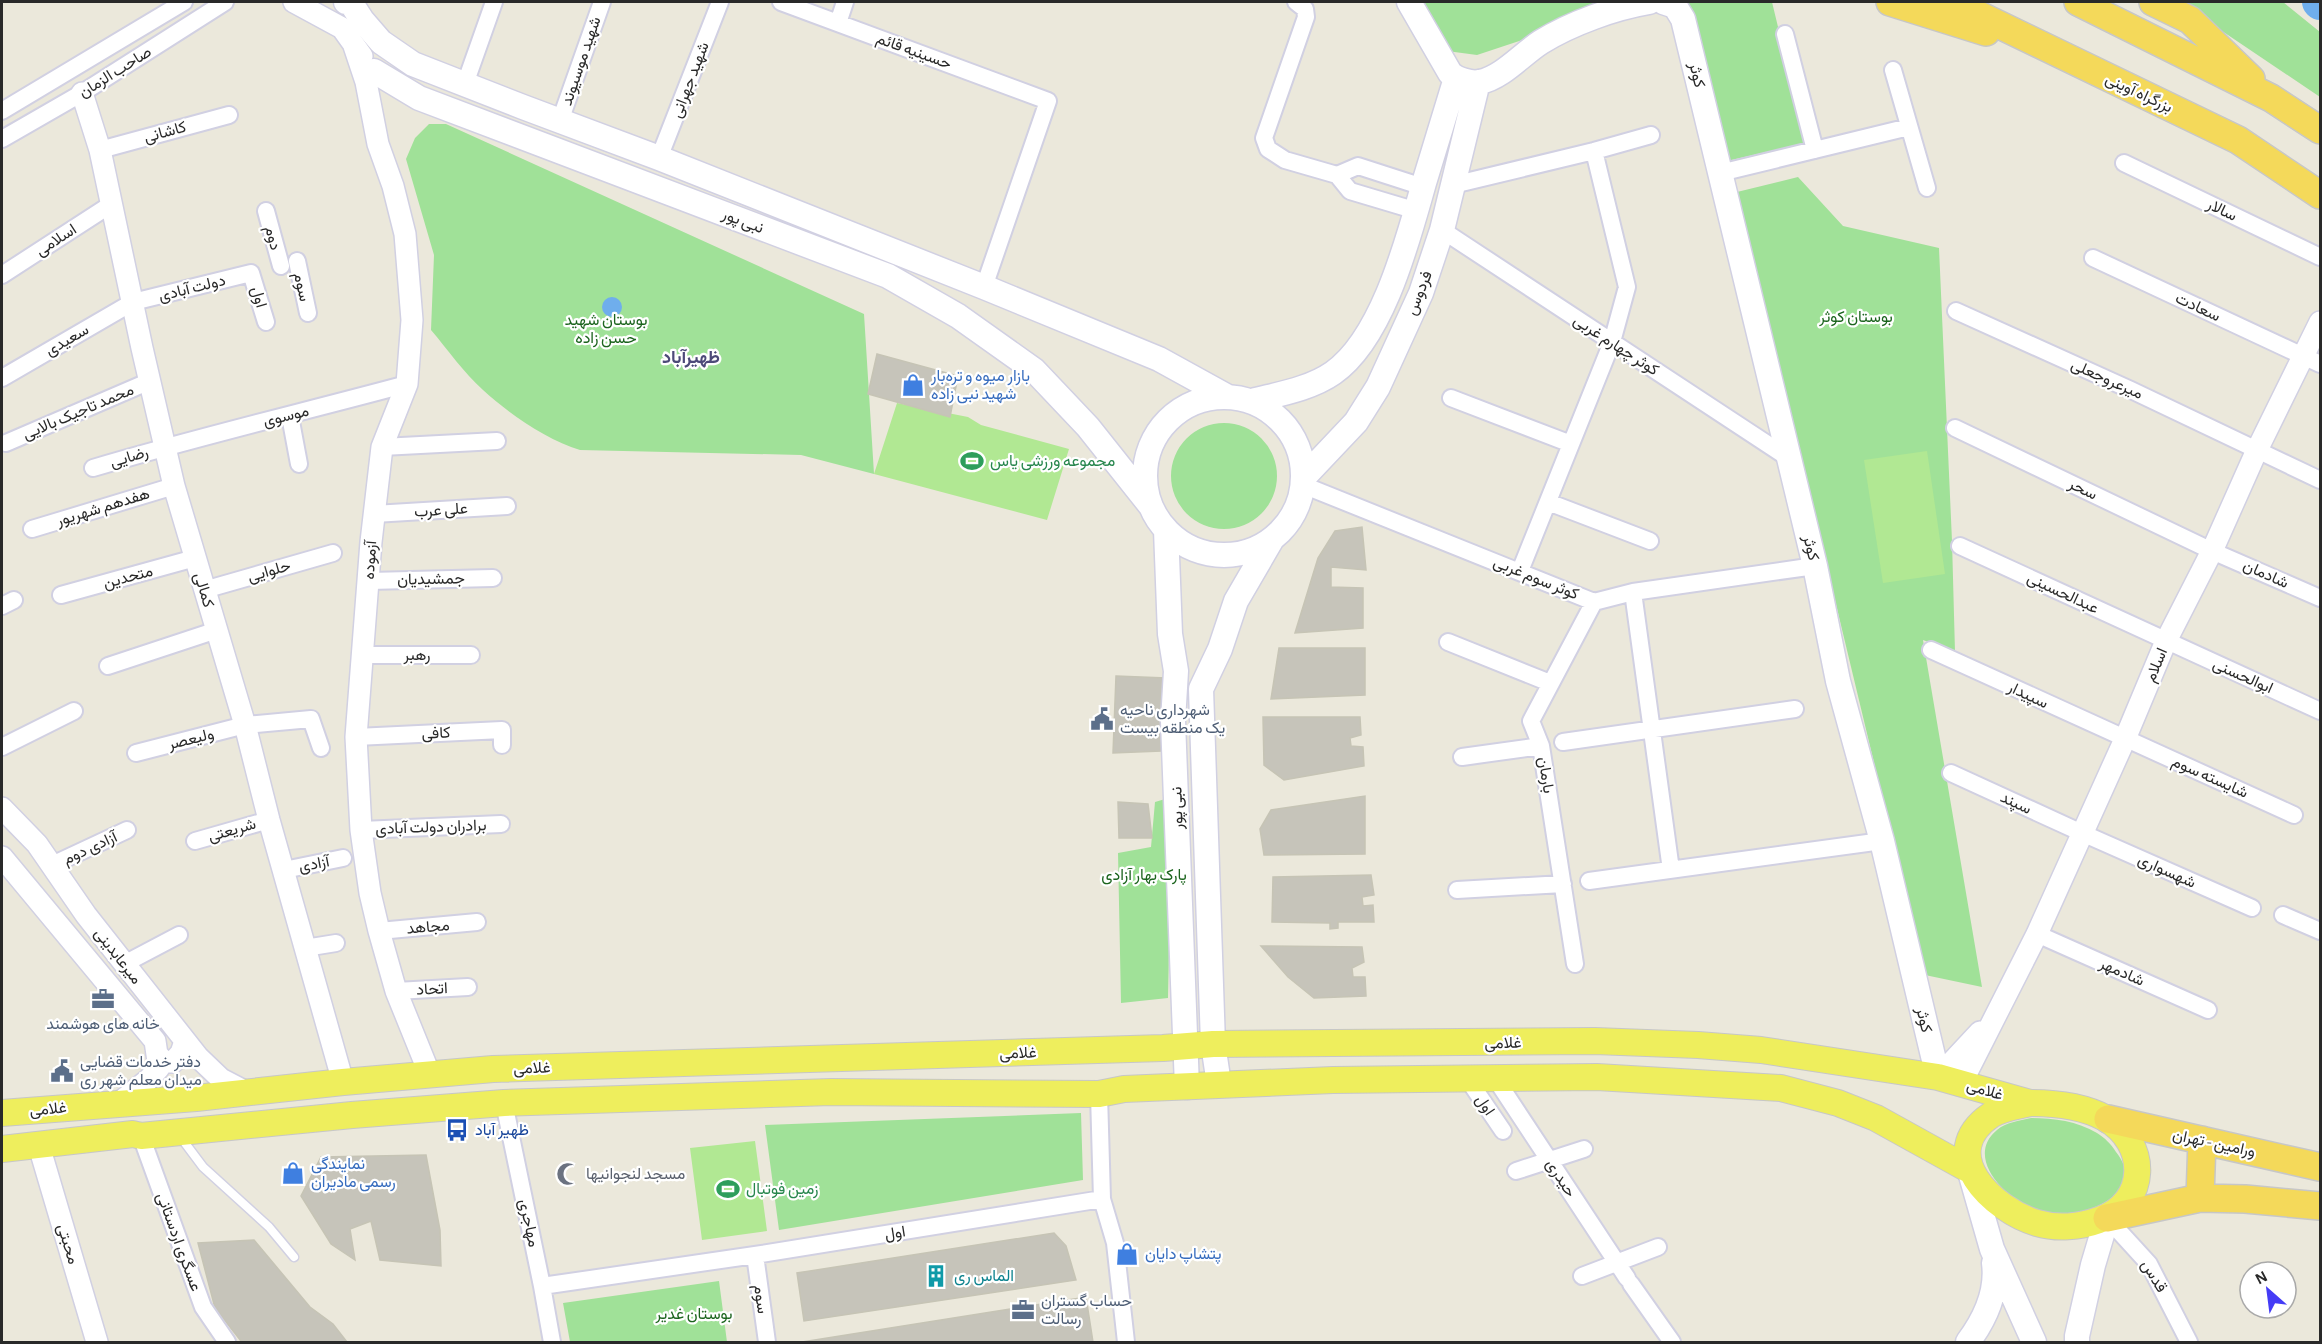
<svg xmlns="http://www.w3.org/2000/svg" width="2322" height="1344" font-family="'Alegreya Sans',Vazirmatn,sans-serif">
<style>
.green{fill:#a0e198}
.pitch{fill:#b1e893}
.water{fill:#6faeec}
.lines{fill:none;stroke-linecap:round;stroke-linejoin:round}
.river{stroke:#6faeec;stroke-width:34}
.building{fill:#c6c4ba;stroke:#c6c4b5;stroke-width:1.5}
.service-casing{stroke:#d1d0e2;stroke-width:11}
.minor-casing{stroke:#d1d0e2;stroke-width:20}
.tertiary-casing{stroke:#d1d0e2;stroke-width:24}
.secondary-casing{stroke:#d1d0e2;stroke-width:27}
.primary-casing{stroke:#c7c7c7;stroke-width:28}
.trunk-casing{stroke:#c7c7c7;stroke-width:30}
.service{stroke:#fff;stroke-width:8}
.minor{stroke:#fff;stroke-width:16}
.tertiary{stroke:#fff;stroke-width:21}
.secondary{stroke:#fff;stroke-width:24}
.primary{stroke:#eeee5d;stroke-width:26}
.trunk{stroke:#f4d95a;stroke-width:27}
.labels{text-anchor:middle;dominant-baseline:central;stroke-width:4.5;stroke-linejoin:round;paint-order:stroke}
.street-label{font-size:16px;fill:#292929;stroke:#fff}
.park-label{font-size:16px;fill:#1b641d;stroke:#fff}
.shop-label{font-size:16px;fill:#366cbe;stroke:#fff;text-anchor:start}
.leisure-label{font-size:16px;fill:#27864d;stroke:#fff;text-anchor:start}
.service-label{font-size:16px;fill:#4e5e75;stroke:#fff;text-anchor:start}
.transit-label{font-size:16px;fill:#164399;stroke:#fff;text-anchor:start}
.worship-label{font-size:16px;fill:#5b616d;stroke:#fff;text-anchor:start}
.culture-label{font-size:16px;fill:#0d838f;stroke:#fff;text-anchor:start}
.neighbourhood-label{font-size:18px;font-weight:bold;fill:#4d4a79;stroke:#fff}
</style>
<rect width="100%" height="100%" fill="#ebe8db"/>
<path class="green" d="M1417 2H1637L1477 55 1447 51Z
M1680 2H1772L1806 143 1727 161Z
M2173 2H2283L2320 32V97L2222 31Z
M429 124H446L864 314 874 474 801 455 580 450C547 440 508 413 483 390 464 373 448 350 431 330L434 255 406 159 415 138Z
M1798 177 1843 226 1939 248 1952 541 1955 652 1923 640 1982 987 1925 975 1737 192Z
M1171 476a53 53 0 1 1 106 0a53 53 0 1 1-106 0Z
M1172 797 1168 998 1121 1003 1118 853 1151 847 1155 802Z
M1081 1113 1083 1180 779 1230 765 1125Z
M2031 1118C2053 1118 2077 1121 2097 1133 2105 1138 2111 1144 2116 1152 2139 1181 2116 1201 2087 1210 2071 1214 2054 1215 2038 1210 2008 1202 1963 1158 1997 1130 2006 1122 2019 1121 2031 1118Z
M719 1281 727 1342H570L563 1303Z"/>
<path class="pitch" d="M897 403 968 417 981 425 1069 449 1047 520 874 474Z
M1927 451 1945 574 1883 583 1864 460Z
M755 1141 767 1231 702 1240 690 1148Z"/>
<path class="water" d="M602 307a10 10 0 1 1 20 0a10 10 0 1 1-20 0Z"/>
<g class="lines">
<path class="river" d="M2319 2 2320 3"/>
</g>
<path class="building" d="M877 354 958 376 950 417 868 394Z
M1362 527 1366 570 1331 567V587L1363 588V628L1295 633 1318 558 1335 531Z
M1279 648H1365V695L1271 699Z
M1116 676 1166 678 1161 751 1113 753Z
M1263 717H1360L1361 735 1350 738 1351 746 1363 747 1364 766 1284 780 1264 765Z
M1365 796V854L1264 855 1260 829 1271 810Z
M1118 802 1148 804 1152 838H1119Z
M1371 875 1374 895 1362 897 1363 906 1373 905 1374 922H1338V928L1330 929V923L1272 922 1273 877Z
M1261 946 1362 947 1364 962 1352 968 1353 977H1365L1366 996 1314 998 1288 977Z
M426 1155 440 1230 441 1266 380 1260 371 1221 350 1229 355 1260 331 1244 301 1196 321 1157Z
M1054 1233 1066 1246 1076 1280 804 1321 797 1273Z
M254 1240 310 1307 333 1324 347 1342 241 1341 215 1308 198 1243Z
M1086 1297 1093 1342H802Z"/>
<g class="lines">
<g class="service-casing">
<path id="service" d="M179 1135 203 1167 269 1227 294 1257"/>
</g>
<g class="minor-casing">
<path id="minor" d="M781 2 1048 101 984 287
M1296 2 1305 9 1306 17 1264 138 1268 149 1285 160 1337 175 1350 191 1417 211
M838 23 845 2
M1785 34 1815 150
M1893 70 1927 188
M465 84 494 2
M2 111 184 2
M560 121 602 2
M2 139 82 93 225 2
M100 150 229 115
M659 158 720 2
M2124 163 2320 257
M1720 173 1909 127
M1337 175 1358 166 1423 187
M1453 185 1594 151 1651 135
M266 211 281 266
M1442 230 1790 459
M2093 258 2320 364
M297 261 308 313
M2 275 110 205
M1956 311 2131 390 2320 480
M2 378 133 302 251 273 266 322
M1451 398 1571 444
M290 416 299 464
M1955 428 2212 551 2320 598
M6 443 150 381
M382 447 497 441
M93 468C197 437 303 412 407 384
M1303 485 1594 602 1633 592 1815 566
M1548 502 1650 541
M374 514 507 506
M32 529 174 486
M1960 546 2320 711
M1520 571 1612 342 1627 287 1594 151
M369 581 493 578
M204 590 333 553
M1633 592 1671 870
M61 595 195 558
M2 606 14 600
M1448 642 1550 683
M1931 650 2294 815
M362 655H471
M108 666 217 630
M356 737 502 730V745
M1563 742 1795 709
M2 747 74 711
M136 753 245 725 311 719 321 748
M1462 757 1541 746
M1951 773 2082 833 2252 908
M361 830 501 824
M195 841 269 820
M52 865 127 830
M284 870 343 858
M1589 881 1882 841
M1457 890 1563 884
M2283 915 2320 931
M379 931 477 922
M2037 934 2208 1010
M305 948 336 943
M124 964 179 935
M1575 964 1541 746 1531 721 1594 602
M396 991 468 987
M1467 1078 1503 1131
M1495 1078 1627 1278
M1099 1094 1102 1199 1115 1243 1126 1342
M504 1103 542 1286 552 1342
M141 1136 203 1307 227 1342
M1516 1171 1584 1149
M2107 1218 2149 1264 2189 1342
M755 1255 767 1342
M1582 1276 1658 1247
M1631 1284 1672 1342
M542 1286 755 1255 1102 1199"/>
</g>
<g class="tertiary-casing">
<path id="tertiary" d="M294 2 342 28 362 56
M354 46 366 82 378 144 393 186 405 234 412 320 407 384 382 447 371 542 356 737 361 830 370 893 379 931 396 991 430 1075
M82 93 100 150 142 348 174 486 245 725 269 820 343 1082
M2 808 37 844 86 915 198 1057 221 1079 246 1092
M2 857 155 1041 159 1068 148 1080 119 1103
M157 1054 164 1062H173L181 1053 185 1041
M1938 1077 1980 1032
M1962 1082 2037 934 2125 739 2166 641 2212 551 2257 450 2320 322
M39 1146 97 1342"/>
</g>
<g class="secondary-casing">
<path id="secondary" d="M346 2 351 3 362 20 381 42 413 64 523 107 659 158 984 287 1159 359 1228 397
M1409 2 1450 73C1456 79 1471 84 1480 82 1503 77 1522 54 1541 42 1572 23 1614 8 1649 2
M1663 2 1675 6 1683 19 1815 566 1838 681 1882 841 1938 1077
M374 71 419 98 888 276 958 316 1034 370 1088 427 1150 505
M1145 476a79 79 0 1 1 158 0a79 79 0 1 1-158 0Z
M1252 401C1279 394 1310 389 1333 373 1383 338 1408 239 1424 183 1435 148 1445 113 1456 78
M1304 477 1356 422 1378 387 1421 293 1442 230 1478 82
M1166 530 1170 634 1176 671 1173 721 1187 1087
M1219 1084 1213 1044 1201 689 1220 649 1236 601 1272 539
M1970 1172 1992 1249 2034 1342
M1968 1342C1985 1319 1998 1293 1994 1263
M2077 1342V1336L2093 1265 2107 1218"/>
</g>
<g class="primary-casing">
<path id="primary" d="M2030 1103C2055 1103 2083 1106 2105 1118 2149 1143 2149 1203 2099 1220 2080 1227 2057 1229 2037 1223 1993 1210 1934 1154 1991 1115 2002 1108 2017 1106 2030 1103Z
M2 1113 196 1098 343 1082 493 1069 1163 1048 1213 1044 1595 1041 1698 1045 1761 1050 1938 1077 2030 1103
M2 1149 133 1134 141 1136 352 1115 504 1103 831 1092 1099 1094 1124 1089 1333 1080 1597 1077 1781 1088 1838 1103 1876 1118 1970 1170"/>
</g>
<g class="trunk-casing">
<path id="trunk" d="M1890 2 1986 32
M1952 2 2238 140 2320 195
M2078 2 2271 98 2320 130
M2153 2 2190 20 2251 79
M2108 1119 2320 1167
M2200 1198 2202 1140
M2107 1218 2200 1198 2245 1199 2320 1206"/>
</g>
<use href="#service" class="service"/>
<use href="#minor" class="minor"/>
<use href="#tertiary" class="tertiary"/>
<use href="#secondary" class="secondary"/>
<use href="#primary" class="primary"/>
<use href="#trunk" class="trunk"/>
</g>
<defs>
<g id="shop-bare" transform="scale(1.8)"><path d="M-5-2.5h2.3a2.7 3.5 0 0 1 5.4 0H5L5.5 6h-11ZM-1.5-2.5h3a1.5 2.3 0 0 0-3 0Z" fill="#3f7fe0" stroke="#fff" stroke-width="2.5" paint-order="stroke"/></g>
<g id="stadium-bare" transform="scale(1.8)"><path d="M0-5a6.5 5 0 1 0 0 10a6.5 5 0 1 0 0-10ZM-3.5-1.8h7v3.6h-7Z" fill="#2e9e5b" stroke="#fff" stroke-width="2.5" paint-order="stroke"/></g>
<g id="civic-bare" transform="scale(1.8)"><path d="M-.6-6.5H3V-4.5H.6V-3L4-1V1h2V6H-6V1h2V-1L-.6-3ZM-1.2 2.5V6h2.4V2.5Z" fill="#5c6f8a" stroke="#fff" stroke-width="2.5" paint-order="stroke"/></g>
<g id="office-bare" transform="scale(1.8)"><path d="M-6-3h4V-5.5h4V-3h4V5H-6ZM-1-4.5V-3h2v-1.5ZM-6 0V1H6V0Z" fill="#5c6f8a" stroke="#fff" stroke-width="2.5" paint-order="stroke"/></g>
<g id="bus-bare" transform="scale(1.8)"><path d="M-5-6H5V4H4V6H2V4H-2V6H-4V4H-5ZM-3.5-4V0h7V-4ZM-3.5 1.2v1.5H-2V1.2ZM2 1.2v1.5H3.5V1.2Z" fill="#1a4fb4" stroke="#fff" stroke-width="2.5" paint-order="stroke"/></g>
<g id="mosque-bare" transform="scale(1.8)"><path d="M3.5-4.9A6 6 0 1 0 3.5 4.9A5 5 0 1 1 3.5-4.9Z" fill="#6b7280" stroke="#fff" stroke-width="2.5" paint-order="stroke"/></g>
<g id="building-bare" transform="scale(1.8)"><path d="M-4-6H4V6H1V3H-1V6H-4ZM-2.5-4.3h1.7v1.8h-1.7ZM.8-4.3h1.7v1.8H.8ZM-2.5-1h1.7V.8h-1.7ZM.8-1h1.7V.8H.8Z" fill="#0f9aa8" stroke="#fff" stroke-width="2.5" paint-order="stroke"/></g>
</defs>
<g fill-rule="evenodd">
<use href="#shop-bare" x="913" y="385"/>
<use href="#stadium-bare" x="972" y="461"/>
<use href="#civic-bare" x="1102" y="719"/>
<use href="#office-bare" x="103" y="999"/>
<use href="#civic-bare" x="62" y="1071"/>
<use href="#bus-bare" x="457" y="1130"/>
<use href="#shop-bare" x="293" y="1173"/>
<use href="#mosque-bare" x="568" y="1174"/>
<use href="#stadium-bare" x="728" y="1189"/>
<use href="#shop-bare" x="1127" y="1254"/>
<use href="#building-bare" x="936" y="1276"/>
<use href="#office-bare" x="1023" y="1310"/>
</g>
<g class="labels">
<g class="street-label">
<text transform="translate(914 51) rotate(20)">حسینیه قائم</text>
<text transform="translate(581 61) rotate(-71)">شهید موسیوند</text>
<text transform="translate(115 72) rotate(-32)">صاحب الزمان</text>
<text transform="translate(1697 75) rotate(77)">کوثر</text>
<text transform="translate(690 80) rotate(-69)">شهید جهرانی</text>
<text transform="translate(2139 93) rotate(25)">بزرگراه آوینی</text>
<text transform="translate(165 132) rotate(-15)">کاشانی</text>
<text transform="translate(2222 210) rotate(26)">سالار</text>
<text transform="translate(743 221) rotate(21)">نبی پور</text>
<text transform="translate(273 238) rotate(75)">دوم</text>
<text transform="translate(56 240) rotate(-33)">اسلامی</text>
<text transform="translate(302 287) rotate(77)">سوم</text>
<text transform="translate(192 288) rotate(-14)">دولت آبادی</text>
<text transform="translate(1419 293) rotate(-68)">فردوس</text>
<text transform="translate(259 297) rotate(74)">اول</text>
<text transform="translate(2198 307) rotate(25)">سعادت</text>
<text transform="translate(67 340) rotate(-30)">سعیدی</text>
<text transform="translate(1616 345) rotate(33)">کوثر چهارم غربی</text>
<text transform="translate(2107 379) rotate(24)">میرعروجعلی</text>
<text transform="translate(78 412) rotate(-23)">محمد تاجیک بالایی</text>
<text transform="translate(286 416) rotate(-14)">موسوی</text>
<text transform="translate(129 457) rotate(-17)">رضایی</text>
<text transform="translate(2083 489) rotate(26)">سحر</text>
<text transform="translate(103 507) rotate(-17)">هفدهم شهریور</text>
<text transform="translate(441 510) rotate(-4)">علی عرب</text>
<text transform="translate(1811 548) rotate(77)">کوثر</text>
<text transform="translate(370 560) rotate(-86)">آزموده</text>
<text transform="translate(269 571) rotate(-16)">حلوایی</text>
<text transform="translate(2266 574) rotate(24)">شادمان</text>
<text transform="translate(128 577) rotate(-15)">متحدین</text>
<text transform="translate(1536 578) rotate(22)">کوثر سوم غربی</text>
<text transform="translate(431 579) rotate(-1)">جمشیدیان</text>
<text transform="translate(204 590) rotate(73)">کمالی</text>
<text transform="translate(2063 593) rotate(25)">عبدالحسینی</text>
<text x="417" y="655">رهبر</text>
<text transform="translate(2156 665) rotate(-67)">اسلام</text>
<text transform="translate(2243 676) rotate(24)">ابوالحسنی</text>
<text transform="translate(2028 695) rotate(25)">سپیدار</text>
<text transform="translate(436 733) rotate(-2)">کافی</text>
<text transform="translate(191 739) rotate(-14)">ولیعصر</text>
<text transform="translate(1546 775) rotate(81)">بارمان</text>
<text transform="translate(2210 777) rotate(24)">شایسته سوم</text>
<text transform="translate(2016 803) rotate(25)">سپند</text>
<text transform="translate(1177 808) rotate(-92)">نبی پور</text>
<text transform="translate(431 827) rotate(-2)">برادران دولت آبادی</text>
<text transform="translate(232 830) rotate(-16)">شریعتی</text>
<text transform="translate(90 848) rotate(-25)">آزادی دوم</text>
<text transform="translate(314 864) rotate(-11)">آزادی</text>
<text transform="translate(2167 871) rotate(24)">شهسواری</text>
<text transform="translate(428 927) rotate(-5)">مجاهد</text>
<text transform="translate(118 956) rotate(52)">میرعابدینی</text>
<text transform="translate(2122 972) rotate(24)">شادمهر</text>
<text transform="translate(432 989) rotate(-3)">اتحاد</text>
<text transform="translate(1924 1020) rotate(77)">کوثر</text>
<text transform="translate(1503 1043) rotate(-1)">غلامی</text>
<text transform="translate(1018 1053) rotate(-2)">غلامی</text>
<text transform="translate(532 1068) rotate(-2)">غلامی</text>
<text transform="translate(1985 1090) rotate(17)">غلامی</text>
<text transform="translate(1485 1105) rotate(56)">اول</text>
<text transform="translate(48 1109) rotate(-5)">غلامی</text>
<text transform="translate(2214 1143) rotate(12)">ورامین - تهران</text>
<text transform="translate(1561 1178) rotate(57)">حیدری</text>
<text transform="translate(529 1223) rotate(78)">مهاجری</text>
<text transform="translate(895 1233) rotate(-9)">اول</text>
<text transform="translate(179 1242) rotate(70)">عسگری اردستانی</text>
<text transform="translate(68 1244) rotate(73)">محبتی</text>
<text transform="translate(2154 1276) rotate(59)">قدس</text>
<text transform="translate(761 1299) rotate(82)">سوم</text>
</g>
<g class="park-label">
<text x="1856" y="317">بوستان کوثر</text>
<text x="606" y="320">بوستان شهید<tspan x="606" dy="18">حسن زاده</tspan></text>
<text x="1144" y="875">پارک بهار آزادی</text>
<text x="694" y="1314">بوستان غدیر</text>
</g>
<g class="shop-label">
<text x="931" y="376">بازار میوه و تره‌بار<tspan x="931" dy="18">شهید نبی زاده</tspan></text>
<text x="311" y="1164">نمایندگی<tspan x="311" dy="18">رسمی مادیران</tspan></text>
<text x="1145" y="1254">پتشاپ دایان</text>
</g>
<g class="leisure-label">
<text x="990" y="461">مجموعه ورزشی یاس</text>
<text x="746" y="1189">زمین فوتبال</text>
</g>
<g class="service-label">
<text x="1120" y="710">شهرداری ناحیه<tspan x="1120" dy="18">یک منطقه بیست</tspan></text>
<text x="103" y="1024" text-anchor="middle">خانه های هوشمند</text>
<text x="80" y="1062">دفتر خدمات قضایی<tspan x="80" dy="18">میدان معلم شهر ری</tspan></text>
<text x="1041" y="1301">حساب گستران<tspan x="1041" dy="18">رسالت</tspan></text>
</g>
<g class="transit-label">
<text x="475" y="1130">ظهیر آباد</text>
</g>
<g class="worship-label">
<text x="586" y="1174">مسجد لنجوانیها</text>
</g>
<g class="culture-label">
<text x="954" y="1276">الماس ری</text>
</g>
<g class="neighbourhood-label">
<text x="691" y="358">ظهیرآباد</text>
</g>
</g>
<rect width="2322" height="1344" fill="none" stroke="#292929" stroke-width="6"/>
<g transform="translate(2268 1290) rotate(332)"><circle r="28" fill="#ffffff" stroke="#a9a9a9" stroke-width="1.5"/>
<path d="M0-4.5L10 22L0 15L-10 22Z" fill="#453cf6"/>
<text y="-9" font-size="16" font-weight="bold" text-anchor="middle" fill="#292929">N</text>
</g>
</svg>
